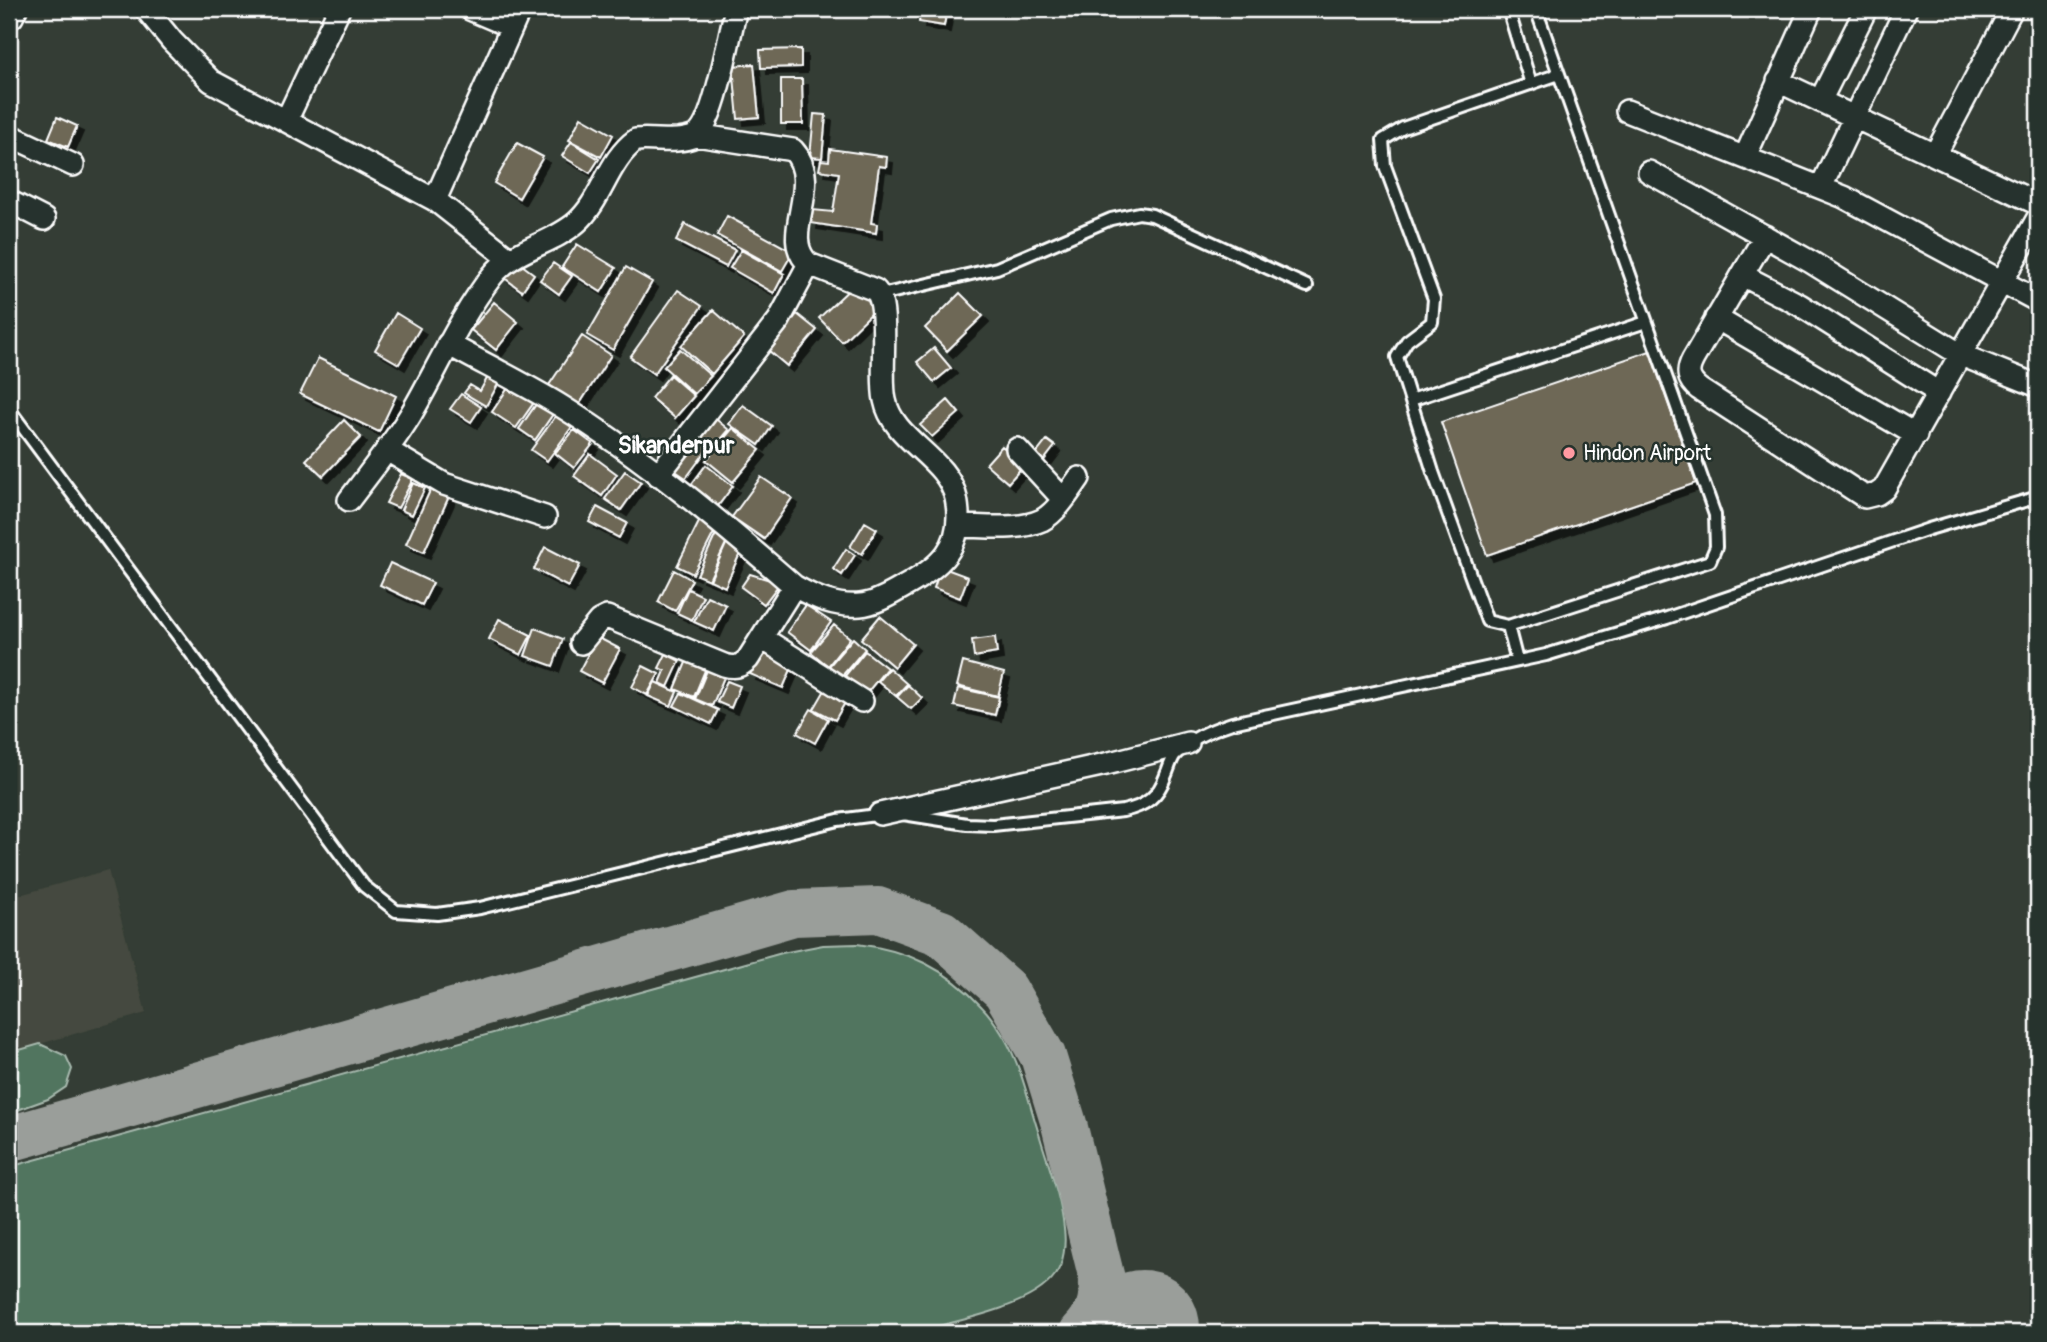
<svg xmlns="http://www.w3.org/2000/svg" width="2047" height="1342" font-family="Pangolin,sans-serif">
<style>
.built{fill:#454a3f}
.green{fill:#51745f;stroke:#a8baaf;stroke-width:2}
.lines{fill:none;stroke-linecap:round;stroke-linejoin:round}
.taxiway{stroke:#9a9e9a;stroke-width:46}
.runway{stroke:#9a9e9a;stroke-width:116}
.building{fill:#6e6757;stroke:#fff;stroke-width:2;filter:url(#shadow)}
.lane-casing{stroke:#fff;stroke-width:16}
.street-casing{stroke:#fff;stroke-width:26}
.lane{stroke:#26332d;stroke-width:10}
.street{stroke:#26332d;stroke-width:21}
.poi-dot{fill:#ff9aa2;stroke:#26332d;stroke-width:2.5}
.labels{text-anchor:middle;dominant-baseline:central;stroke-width:5;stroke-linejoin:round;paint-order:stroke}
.poi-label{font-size:21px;fill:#fff;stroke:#26332d;text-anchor:start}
.quarter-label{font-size:24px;font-weight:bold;fill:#fff;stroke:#26332d}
</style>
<defs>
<filter id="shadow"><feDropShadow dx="6" dy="6" stdDeviation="0" flood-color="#0009"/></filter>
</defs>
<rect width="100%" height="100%" fill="#343d35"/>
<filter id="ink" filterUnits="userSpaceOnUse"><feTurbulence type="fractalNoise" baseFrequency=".0143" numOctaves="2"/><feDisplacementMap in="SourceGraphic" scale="14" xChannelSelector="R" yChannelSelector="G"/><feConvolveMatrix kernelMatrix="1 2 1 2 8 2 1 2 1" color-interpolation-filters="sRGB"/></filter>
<g filter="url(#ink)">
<path class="built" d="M108 870 146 1013 9 1053V898Z"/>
<path class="green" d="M857 944C908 950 947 969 982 1007 990 1015 998 1027 1004 1037 1022 1067 1029 1104 1040 1137 1049 1167 1061 1197 1064 1229 1066 1243 1064 1264 1055 1275 1031 1309 950 1322 910 1333H9V1167L782 953 823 945Z
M40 1044 66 1056 72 1069 66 1087 48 1099 9 1113V1053Z"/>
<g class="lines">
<path class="taxiway" d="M9 1139 794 913 878 910 941 933 1005 990 1043 1056 1064 1124 1102 1279C1102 1304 1099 1315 1082 1333"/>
<path class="runway" d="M1125 1333 1142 1328"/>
</g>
<path class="building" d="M921 9H947L944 26 919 22Z
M801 49V67L761 68 760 50Z
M754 64 759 117 738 119 733 66Z
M781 79H802L803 124H781Z
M814 114 826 115 822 158 810 157Z
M57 117 77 126 68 147 48 139Z
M581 117 613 135 601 157 569 140Z
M571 142 599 159 590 173 562 156Z
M517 143 543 157 519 198 494 183Z
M830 149 887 157 886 167 879 166 871 223 877 224 876 233 811 223 813 210 833 212 839 173 819 170 821 160 829 161Z
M727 216 793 252 782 271 717 235Z
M685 224 735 250 726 267 676 241Z
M577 244 616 268 601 292 562 267Z
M741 250 784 274 774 293 730 268Z
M514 259 534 274 522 291 502 276Z
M553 263 572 276 559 294 540 280Z
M626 267 652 282 613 350 587 335Z
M856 283 878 307 842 342 819 318Z
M678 290 702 306 654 374 630 357Z
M960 293 983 316 947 351 925 328Z
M494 302 518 322 496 350 471 330Z
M713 310 744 337 712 374 681 346Z
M396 313 420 328 399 364 375 350Z
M797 314 817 330 787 366 768 350Z
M582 336 611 355 579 405 549 385Z
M934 348 951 368 934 382 917 362Z
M680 349 711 376 694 394 664 367Z
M1650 351 1696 483 1487 555 1441 422Z
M318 358 396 396 379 432 300 394Z
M490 373 501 379 486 406 464 393 470 385 480 391Z
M670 375 694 396 675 418 651 398Z
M510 385 535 401 516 428 492 412Z
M461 394 481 407 471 422 450 409Z
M948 400 959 413 932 437 920 425Z
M537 403 553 414 535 440 519 429Z
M743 405 772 426 759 445 729 424Z
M558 413 574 424 547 461 531 450Z
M711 415 729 430 712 450 695 436Z
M344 420 361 437 323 476 306 460Z
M733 428 760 450 733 482 706 460Z
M574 430 593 444 574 468 555 453Z
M691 435 709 447 686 478 668 466Z
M1047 440 1055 446 1041 464 1033 458Z
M1002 446 1024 465 1008 483 986 464Z
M590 454 617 474 602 496 574 476Z
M706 465 733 486 715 510 688 489Z
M625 471 641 482 621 510 605 499Z
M401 474 413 479 398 508 386 503Z
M761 477 792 498 764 539 732 517Z
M413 483 425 488 412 515 401 510Z
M433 484 451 492 424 552 406 544Z
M597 507 627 523 619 538 589 522Z
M701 518 717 527 693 574 677 566Z
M865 522 877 529 862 554 850 547Z
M716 534 728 539 709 580 697 575Z
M727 542 742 549 725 587 710 580Z
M545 547 580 565 568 587 534 569Z
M846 549 855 555 842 575 833 569Z
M390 563 433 583 422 605 380 585Z
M941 567 968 577 960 598 934 588Z
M674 570 692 580 675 611 658 602Z
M750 574 780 583 764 604 741 587Z
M688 589 703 596 692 620 677 613Z
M707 596 726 605 714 631 694 622Z
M806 605 831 622 811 650 787 632Z
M880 616 913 644 894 667 861 639Z
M499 619 531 635 521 655 489 639Z
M834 625 850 638 828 666 811 652Z
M535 628 563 639 553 666 525 656Z
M597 637 620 649 602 683 579 671Z
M995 637 997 653 974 657 972 640Z
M853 638 865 649 841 677 829 666Z
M761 650 793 665 783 688 750 674Z
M865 651 887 668 866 694 844 677Z
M666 654 680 661 668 687 660 683 665 671 659 668Z
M687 660 706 668 694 697 675 689Z
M963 662 1004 673 998 696 957 686Z
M710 663 727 670 712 706 695 699Z
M643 666 659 674 647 695 632 687Z
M889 668 907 684 896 696 878 681Z
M727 681 740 686 731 708 717 702Z
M655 682 677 692 671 706 648 696Z
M908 685 922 698 911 709 897 697Z
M958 688 999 697 995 715 954 706Z
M825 690 846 701 835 720 814 709Z
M681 693 718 710 711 724 674 706Z
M811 709 828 719 815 743 797 733Z"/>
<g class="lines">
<g class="lane-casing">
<path id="lane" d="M1508 9 1531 84
M1536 9 1715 515 1716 547 1710 561 1508 626 1487 621 1433 472 1397 357 1407 341 1432 322 1434 299 1385 166 1383 140 1403 128 1559 74
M881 295 997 268 1111 219 1139 213 1152 215 1307 286
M1411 400 1646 322
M9 409 364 886 396 911 437 914 480 908 838 820 884 814
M1508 626 1517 661
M903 814 967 824 993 825 1123 811C1146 806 1158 797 1166 775 1169 768 1171 760 1175 755 1190 738 1211 730 1232 723L1546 655 1667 618 1929 529 2038 497"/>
</g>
<g class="street-casing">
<path id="street" d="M146 9 172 41 211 81 435 200 510 259
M470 9 512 27
M12 17 16 9
M1778 81 2038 204
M1820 101 1866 9
M1627 111 1844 197 2038 301
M286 121 339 9
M9 135 73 165
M1935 155 2012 9
M1745 157 1811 9
M1649 172 1811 262 1961 355 2038 386
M1821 187 1906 9
M435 200 520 9
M9 201 44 219
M1765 236 1693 359C1686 372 1688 380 1699 389L1865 497 1877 494 1884 489 2038 218
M1742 275 1800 305 1939 393
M1716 318 1916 435
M448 344C486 365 525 384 561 406 644 458 721 522 794 586 815 598 836 607 860 605 874 604 888 596 900 589 939 568 966 547 956 498 947 457 893 441 885 400 879 374 891 304 875 290L809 264C777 237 825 185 793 150L696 135
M1017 449 1063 499
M387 450 444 484 545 517
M658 475 779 320 809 264
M349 500C370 472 393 444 411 414 438 368 459 318 492 276 514 248 551 245 577 222 602 200 608 160 636 140 654 138 677 144 695 136 715 125 729 34 736 9
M958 526C984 526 1018 531 1042 520 1057 512 1069 492 1079 478
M762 638 862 701
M581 643 599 621 607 617 724 665C735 668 740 667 748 659L794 586
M880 814 1106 764 1188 743"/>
</g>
<use href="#lane" class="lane"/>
<use href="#street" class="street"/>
</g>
</g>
<circle class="poi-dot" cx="1569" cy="453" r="7"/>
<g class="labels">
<g class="poi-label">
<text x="1583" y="453">Hindon Airport</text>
</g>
<g class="quarter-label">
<text x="676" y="445">Sikanderpur</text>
</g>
</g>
<rect width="2047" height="1342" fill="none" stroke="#26332d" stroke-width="35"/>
<rect x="18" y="18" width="2012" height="1307" fill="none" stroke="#fff" stroke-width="2.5" filter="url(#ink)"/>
</svg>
